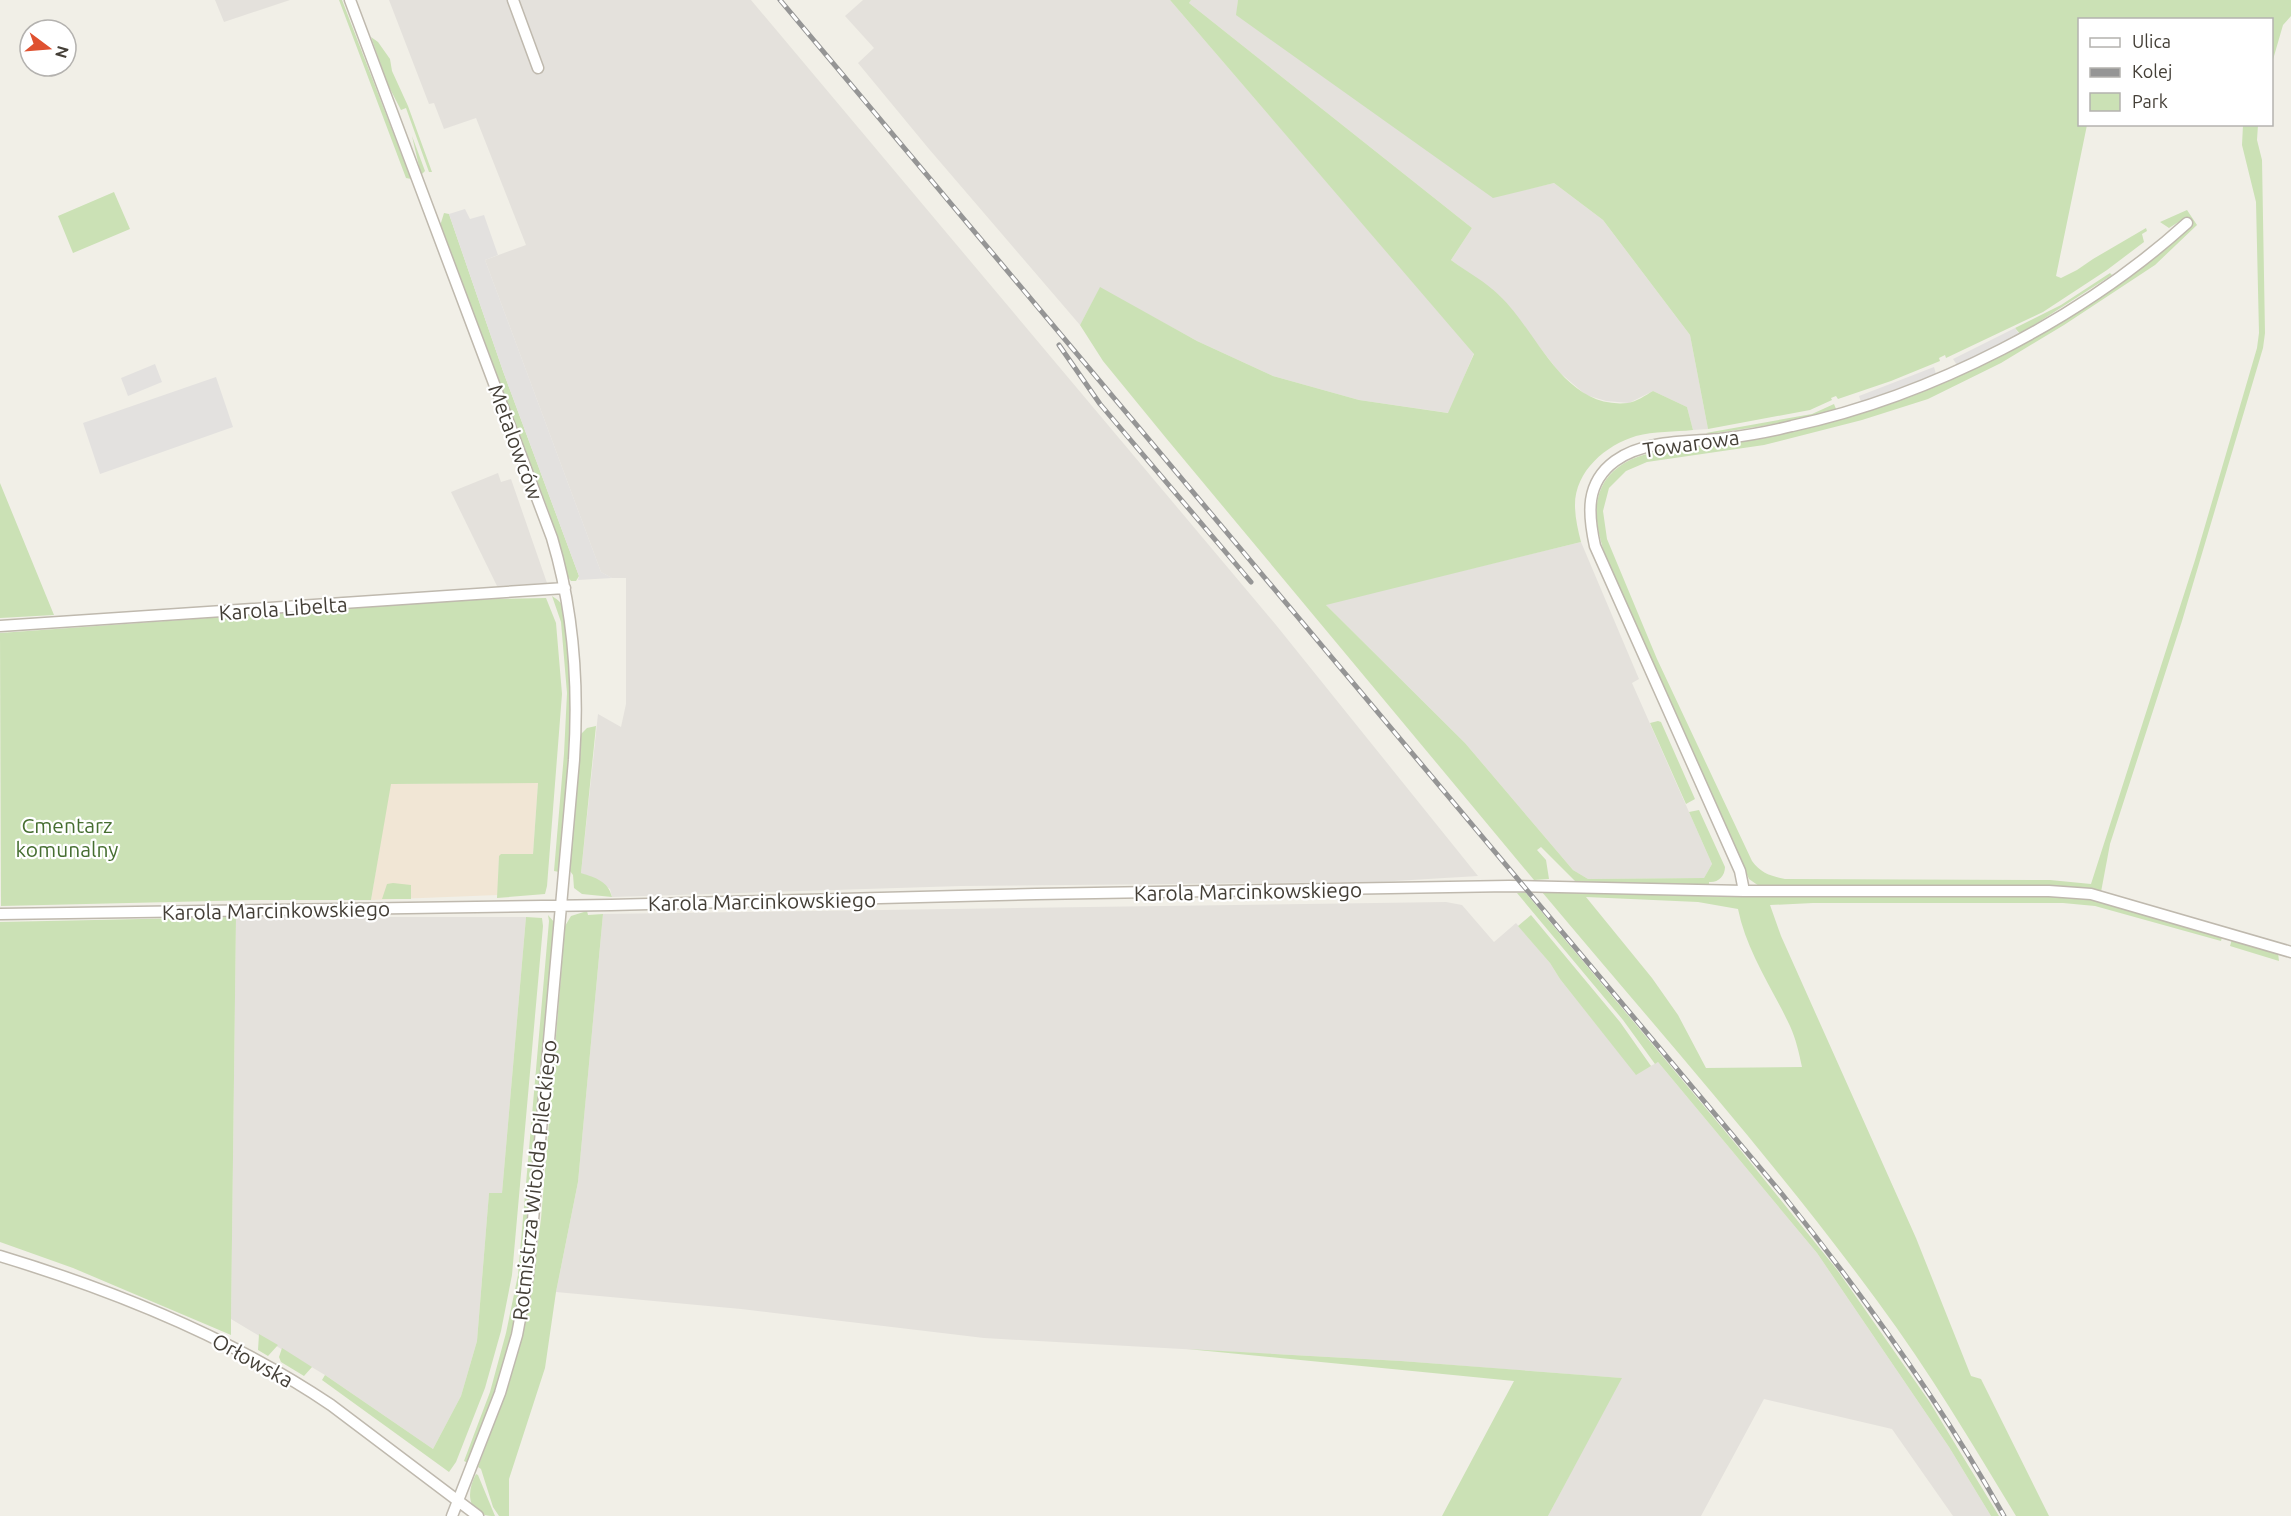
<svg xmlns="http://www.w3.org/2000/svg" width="2291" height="1516" font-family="Ubuntu,sans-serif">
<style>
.commercial{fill:#f1e6d5}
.industrial{fill:#e4e1dc}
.green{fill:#cbe1b5;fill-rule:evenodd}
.parking{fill:#e3e1df}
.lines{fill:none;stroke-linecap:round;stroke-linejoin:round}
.minor-casing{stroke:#bfb9ae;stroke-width:13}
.minor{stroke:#fff;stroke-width:10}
.rail-casing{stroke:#959595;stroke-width:5}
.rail{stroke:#fff;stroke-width:3;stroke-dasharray:9;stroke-linecap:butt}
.labels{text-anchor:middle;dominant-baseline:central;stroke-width:4.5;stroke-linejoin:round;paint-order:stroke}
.street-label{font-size:21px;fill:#443f37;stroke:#fff}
.park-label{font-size:21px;fill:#466e31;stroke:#fff}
</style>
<rect width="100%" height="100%" fill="#f1efe7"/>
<path class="commercial" d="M523 782 538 783 533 854 499 856 498 895 371 900 390 784Z"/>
<path class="industrial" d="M215 0H290L224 22Z
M389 0H751L1276 625 1478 876 1378 882 961 886 612 897 610 889 581 873 598 714 621 727 626 704V578H612L601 572 485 260 526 245 476 118 444 129 434 103 429 104Z
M863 0H1170L1474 353 1449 413 1359 400 1273 376 1197 341 1100 288 1080 325 929 149 858 63 874 48 845 16Z
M1191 0H1238L1237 15 1493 197 1554 183 1603 220 1690 335 1708 429 1693 430 1687 407 1653 391 1629 403 1606 401 1586 395 1559 372 1500 296 1451 260 1472 228 1189 3Z
M498 473 501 482 511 479 547 583 497 586 451 492Z
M1581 542 1639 679 1632 683 1712 864 1704 878 1588 879 1573 870 1465 743 1325 604Z
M1446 902 1462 905 1494 942 1516 923 1550 963 1560 979 1636 1074 1658 1062 1817 1253 1949 1447 1991 1516H1953L1892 1429 1764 1399 1701 1516H1548L1621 1378 1401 1361 984 1338 741 1309 556 1292 578 1182 603 914Z
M236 917H526L502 1193H489L477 1341 461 1396 433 1449 325 1375 231 1319Z"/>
<path class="green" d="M339 0H342L411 179 406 178Z
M1170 0H1191L1189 3 1472 228 1451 260C1467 272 1486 282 1500 296 1538 332 1563 410 1628 403 1636 402 1646 395 1653 391L1687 407 1693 430C1675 432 1654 431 1636 436 1606 445 1575 471 1575 505 1575 518 1578 530 1581 542L1326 605 1465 743 1573 870 1588 879 1704 878 1712 864 1689 812 1699 810 1725 867C1725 876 1718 883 1709 882V885L1576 882 1541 847 1537 850 1546 860 1549 879 1534 880 1166 438 1103 361 1080 325 1100 287 1197 341 1273 376 1359 400 1448 413 1474 354Z
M1238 0H2291V16L2283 25 2272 63V20H2080V124L2087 125 2056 276 2061 278 2077 270 2093 259 2146 228 2147 231 2142 234 2144 242 2107 270 2043 312 1946 358 1945 355 1939 358 1940 361 1891 381 1838 399 1836 396 1831 398 1832 400 1810 410 1708 429 1690 335 1603 220 1554 183 1493 198 1236 15Z
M371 37 378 42 390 59 392 71 408 106 432 172H429L406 108 401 110 388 85Z
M2243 125H2258L2257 140 2262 160 2265 333 2263 348 2182 621 2110 844 2101 892 1759 886 1749 879 1606 557C1594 524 1588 486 1623 464 1645 450 1676 449 1702 446 1728 443 1753 440 1778 435 1839 421 1899 404 1955 378 1998 359 2038 335 2078 310 2117 286 2159 259 2191 226L2185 218 2169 228 2160 222 2187 210 2197 225 2155 265 2064 325 2001 363 1928 399 1862 420 1764 445 1647 462 1626 471 1609 488 1603 511 1607 539 1657 659 1752 861C1761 873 1770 876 1785 879L2050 880 2091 884 2195 560 2257 348 2259 333 2256 202 2242 145Z
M412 136 425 171 421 175Z
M114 192 130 229 73 253 58 216Z
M444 213 449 214 503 371 579 576 576 581H571L568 577 549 512 440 226Z
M2110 273 2112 275 2020 334 2015 328 2061 305Z
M1834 404 1836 409C1795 422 1752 428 1709 434L1706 433 1812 414Z
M0 483 54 615 0 618Z
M552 596C556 599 559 600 562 605 568 619 568 640 569 655 573 728 565 800 559 872L554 871 564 754 567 693 561 622Z
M546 598 556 623 562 694 547 886 545 894 497 898 499 856 501 854H533L538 783 391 784 371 900H258L1 906 0 633 456 600Z
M1658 721 1661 722 1695 799 1686 804 1650 723Z
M596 726 581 873C596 878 608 881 612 897L582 894 574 888 573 875 570 871 581 734 587 728Z
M393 883 411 885V899H382L387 884Z
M1525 892 1734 1142 1838 1271 1929 1401 1999 1516H1991L1949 1447 1817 1253 1658 1062 1655 1064 1623 1020 1517 893Z
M1542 892 1739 897 2071 896 2091 899 2222 937 2221 941 2095 906 2063 903H1813L1770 905 1781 936 1916 1238 1971 1376 1981 1379 2049 1516H2016C1972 1443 1929 1371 1878 1302 1774 1160 1655 1027 1542 892ZM1586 897 1698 902 1738 909C1746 950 1772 988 1790 1026 1796 1039 1799 1053 1802 1067L1706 1068 1678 1015 1652 978Z
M587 911 588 915 603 914 578 1182 556 1292 545 1368 509 1479V1516H499L493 1507 481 1469 478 1467 509 1384 532 1285 541 1219 565 926 571 916Z
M548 915 554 922 555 930 523 1275 512 1334 496 1393 468 1463 464 1461 490 1392 506 1333 518 1275 549 921Z
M1531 915 1620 1022 1651 1066 1636 1075 1560 979 1550 963 1518 926Z
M236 917 231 1319V1335L73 1268 0 1242V922Z
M526 917 542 918 543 926 512 1275 501 1331 485 1388 456 1462 449 1472 322 1380 325 1375 433 1449 461 1396 477 1341 489 1193H502Z
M2232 939 2278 953 2279 961 2230 946Z
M259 1334 278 1345 268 1356 258 1350Z
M282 1348 312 1367 304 1376 281 1362 279 1357Z
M1187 1349 1401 1361 1622 1378 1548 1516H1442L1514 1381Z
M476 1474 478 1475 495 1516C468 1516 465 1494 476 1474Z"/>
<path class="parking" d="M465 209 470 219 484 215 498 255 485 260 601 572 612 578 578 580 579 576 503 371 449 214Z
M2015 328 2019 334 1977 356 1957 365 1953 359Z
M155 364 162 382 128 396 121 378Z
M1934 367 1936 374 1861 402 1859 396Z
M216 377 233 427 100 474 83 423Z"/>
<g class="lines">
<g class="minor-casing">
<path id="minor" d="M350 0 552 538C574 611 579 684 574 760L528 1276 517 1335 500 1393 452 1516
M513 0 538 68
M0 626 565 588
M1744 891 1740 871 1595 546C1588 514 1585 483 1615 461 1644 440 1687 442 1720 439 1744 436 1768 432 1792 426 1931 396 2081 319 2187 223
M0 914 611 905 1036 894 1509 886 1744 891H2049L2091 894 2291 952
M0 1256C116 1291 230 1337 331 1405L478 1516"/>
</g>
<use href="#minor" class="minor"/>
<g class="rail-casing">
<path id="rail" d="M780 0 1782 1194C1864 1296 1940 1402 2004 1516
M1059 345 1100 404 1251 582"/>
</g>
<use href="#rail" class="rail"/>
</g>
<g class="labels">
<g class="street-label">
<text transform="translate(516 442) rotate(70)">Metalowców</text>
<text transform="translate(1691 443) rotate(-8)">Towarowa</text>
<text transform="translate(283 608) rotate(-4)">Karola Libelta</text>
<text transform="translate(1248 891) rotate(-1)">Karola Marcinkowskiego</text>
<text transform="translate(762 901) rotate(-1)">Karola Marcinkowskiego</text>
<text transform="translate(276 910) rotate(-1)">Karola Marcinkowskiego</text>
<text transform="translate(534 1180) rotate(-84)">Rotmistrza Witolda Pileckiego</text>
<text transform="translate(253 1360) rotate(29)">Orłowska</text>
</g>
<g class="park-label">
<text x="67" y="825">Cmentarz<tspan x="67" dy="24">komunalny</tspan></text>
</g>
</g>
<rect x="2078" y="18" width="195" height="108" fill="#ffffff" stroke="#b4b2af" stroke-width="1.5"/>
<rect x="2090" y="38" width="30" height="9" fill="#ffffff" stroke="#b4b2af" stroke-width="1.5"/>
<text x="2132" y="48" font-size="18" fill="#443f37">Ulica</text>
<rect x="2090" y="68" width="30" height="9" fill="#959595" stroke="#b4b2af" stroke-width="1.5"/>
<text x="2132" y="78" font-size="18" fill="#443f37">Kolej</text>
<rect x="2090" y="93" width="30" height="18" fill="#cbe1b5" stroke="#b4b2af" stroke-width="1.5"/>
<text x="2132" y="108" font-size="18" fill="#443f37">Park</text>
<g transform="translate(48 48) rotate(106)"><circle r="28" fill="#ffffff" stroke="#b4b2af" stroke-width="1.5"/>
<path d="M0-4.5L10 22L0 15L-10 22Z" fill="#df5130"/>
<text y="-9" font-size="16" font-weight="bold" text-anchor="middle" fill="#443f37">N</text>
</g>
</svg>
